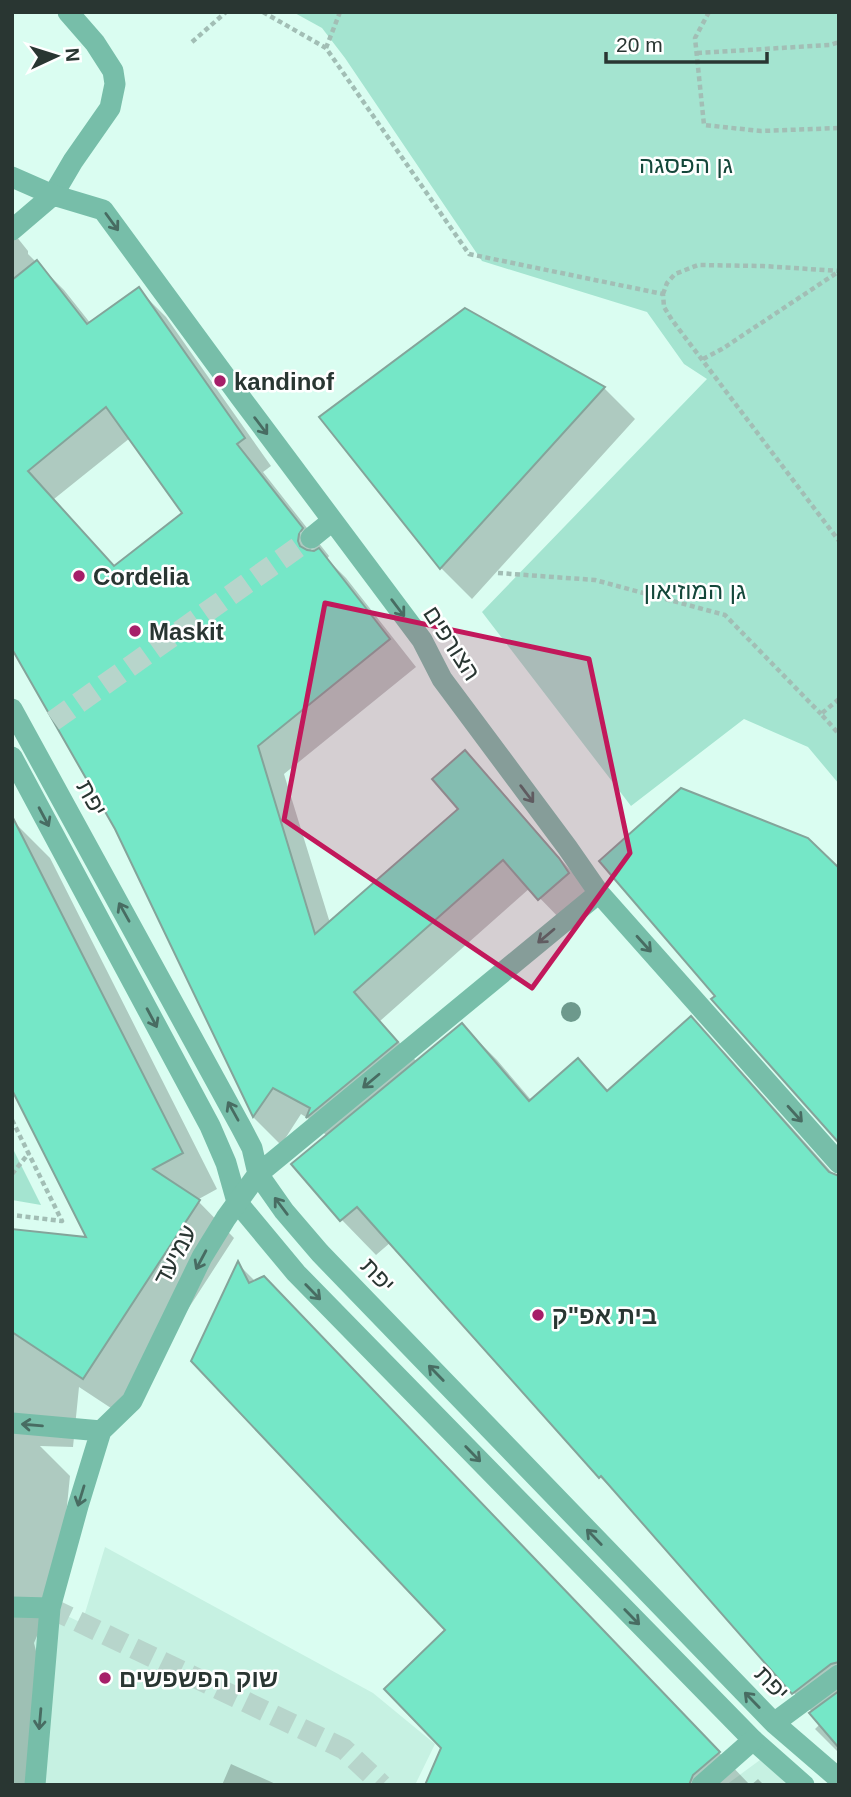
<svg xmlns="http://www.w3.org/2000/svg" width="851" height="1797" font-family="Helvetica,'Noto Sans Hebrew',sans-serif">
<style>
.built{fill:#c6f1e2}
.green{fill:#a4e4d0}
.shadow{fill:#0003;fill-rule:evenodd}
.building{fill:#75e7c7;stroke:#84a49a;stroke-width:2;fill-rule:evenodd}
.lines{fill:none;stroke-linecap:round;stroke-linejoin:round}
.street-tunnel{stroke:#b7d5cb;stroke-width:21;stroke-dasharray:21 10;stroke-linecap:butt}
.path{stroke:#a2beb5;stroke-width:4.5;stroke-dasharray:5 3.5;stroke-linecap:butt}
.lane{stroke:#77bea9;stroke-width:21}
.street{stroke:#77bea9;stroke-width:21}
.tree{fill:#6d998c}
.oneway{stroke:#486c62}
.marked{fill:#c2185b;fill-opacity:0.2;stroke:#c2185b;stroke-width:5;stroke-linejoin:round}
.poi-dot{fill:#a61f69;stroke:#fff;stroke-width:2.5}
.labels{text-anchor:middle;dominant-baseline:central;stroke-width:5;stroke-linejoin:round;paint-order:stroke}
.park-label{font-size:24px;fill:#14473a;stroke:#fff}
.poi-label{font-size:24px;font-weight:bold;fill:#293632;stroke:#fff;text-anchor:start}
.street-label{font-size:24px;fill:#293632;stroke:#fff}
</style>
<rect width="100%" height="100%" fill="#dafdf1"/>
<path class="built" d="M105 1547 373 1693 435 1744 415 1785H12V1608H50L82 1623Z
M760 1760 789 1785H726Z"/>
<path class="green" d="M293 12H839V784L808 747 744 719 631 806 482 612 707 379 684 364 647 312 482 261 345 58 322 28Z
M12 1147 41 1205 12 1200Z"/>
<path class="shadow" d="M12 231 28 251V254L64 290 91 324 139 290 166 317 271 466 263 472 329 556 327 559 346 578 416 667 284 774 330 923 460 809 465 753 492 780 586 888 595 901 567 926 530 888 380 1021 417 1062 462 1025 497 1060 532 1101 578 1061 609 1091 691 1019 726 1054 836 1177 839 1178V1753L815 1729 820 1724 813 1713 793 1692 635 1512 600 1477 391 1242 376 1255 342 1220 293 1164 327 1136 309 1119 301 1114 281 1145 254 1118 117 829 12 647ZM130 438 184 514 115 567 54 499Z
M465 310 604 388 635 419 472 599 441 568 322 418Z
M14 822 50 858 217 1189 197 1200 234 1238 120 1414 79 1387 73 1447 40 1446 70 1476 57 1605 42 1631 37 1636 34 1643 36 1651 38 1785H12V1231L89 1239Z
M238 1264 255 1281 297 1312 750 1785H442L448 1630 193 1361Z
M231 1764 278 1785H222Z
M758 1779 764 1785H751Z"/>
<path class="building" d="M37 260 87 324 139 287 245 438 237 444 303 528 299 534 298 541 300 546 307 550 314 551 319 548 390 639 258 746 315 934 458 809 432 779 465 750 559 858 569 873 538 900 503 860 354 992 398 1042 306 1118 310 1108 273 1088 253 1117 115 829 12 649V280ZM106 407 182 513 114 566 28 471Z
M465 308 605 387 440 569 319 417Z
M681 788 808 838 839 868V1143L711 999 715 996 599 861Z
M12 816 183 1153 153 1169 200 1200 83 1379 12 1332V1229L86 1237 12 1090Z
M691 1016 829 1172 839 1176V1662L831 1664 792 1694 601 1476 599 1478 357 1207 340 1221 291 1164 462 1023 529 1101 578 1058 607 1091Z
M238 1261 249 1283 264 1276 720 1752 693 1775 689 1785H425L441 1748 384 1689 445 1630 191 1361Z
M839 1691V1748L809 1713Z"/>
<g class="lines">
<path class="street-tunnel" d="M53 721 311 538
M50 1608 344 1749 382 1785"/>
<path class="path" d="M263 12 326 48 469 254 663 294 664 307 672 320 839 541
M709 12 695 38 704 125 761 131 839 128
M192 42 226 12
M326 48 340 12
M697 53 830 45 839 42
M663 294 667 283 675 274 698 265 763 266 839 271
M703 359 722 349 838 272
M498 573 595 580 725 615 821 714
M839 699 821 714 839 734
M12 1120 62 1221 12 1215
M12 1174 29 1153"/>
<path class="lane" d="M53 195 73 161 110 108 115 84 113 71 95 43 68 12
M12 757 210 1126 226 1163 237 1202 296 1273 753 1740 804 1785"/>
<path class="street" d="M12 177 53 195 103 210 241 398 422 640 442 679 567 847 599 893 839 1163
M12 230 53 195
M311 538 332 521
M12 709 241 1127 252 1148 258 1174 284 1211 320 1253 774 1723 839 1779
M12 1423 101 1431
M12 1607 50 1608
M774 1723 839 1675
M35 1785 50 1608 78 1506 101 1431 132 1401 202 1257 226 1218 258 1174 599 893
M702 1785 753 1740"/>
</g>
<circle class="tree" cx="571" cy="1012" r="10"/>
<defs><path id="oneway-shaft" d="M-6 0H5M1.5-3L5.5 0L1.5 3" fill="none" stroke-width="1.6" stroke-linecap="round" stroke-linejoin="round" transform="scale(1.75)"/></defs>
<g class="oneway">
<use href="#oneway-shaft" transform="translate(112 222) rotate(54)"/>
<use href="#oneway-shaft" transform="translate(261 426) rotate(53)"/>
<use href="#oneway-shaft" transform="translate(398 608) rotate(53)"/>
<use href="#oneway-shaft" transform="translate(527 794) rotate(53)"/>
<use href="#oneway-shaft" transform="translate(44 817) rotate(62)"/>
<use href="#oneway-shaft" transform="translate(124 912) rotate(-119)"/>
<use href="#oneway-shaft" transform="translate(546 936) rotate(140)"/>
<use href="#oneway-shaft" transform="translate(644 944) rotate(48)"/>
<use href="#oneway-shaft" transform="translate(152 1018) rotate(62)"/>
<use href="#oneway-shaft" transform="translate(371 1081) rotate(140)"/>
<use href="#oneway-shaft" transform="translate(233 1111) rotate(-119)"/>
<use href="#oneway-shaft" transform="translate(795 1114) rotate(48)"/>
<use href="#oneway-shaft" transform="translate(281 1206) rotate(-127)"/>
<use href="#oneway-shaft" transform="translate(201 1260) rotate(118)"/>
<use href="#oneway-shaft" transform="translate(313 1292) rotate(46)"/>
<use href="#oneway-shaft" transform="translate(436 1373) rotate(-134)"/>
<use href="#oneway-shaft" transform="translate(32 1425) rotate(-175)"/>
<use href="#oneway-shaft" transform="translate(473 1454) rotate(46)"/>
<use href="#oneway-shaft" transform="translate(81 1496) rotate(107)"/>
<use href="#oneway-shaft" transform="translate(594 1537) rotate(-134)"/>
<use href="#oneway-shaft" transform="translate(632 1617) rotate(46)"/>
<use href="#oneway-shaft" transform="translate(752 1700) rotate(-134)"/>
<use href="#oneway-shaft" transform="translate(40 1719) rotate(95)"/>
</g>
<path class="marked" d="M325 603 589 659 630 853 532 988 284 820Z"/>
<g class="poi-dot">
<circle cx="220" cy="381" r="7"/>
<circle cx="79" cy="576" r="7"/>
<circle cx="135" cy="631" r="7"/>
<circle cx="538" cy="1315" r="7"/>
<circle cx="105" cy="1678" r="7"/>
</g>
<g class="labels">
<g class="park-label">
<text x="686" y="164">גן הפסגה</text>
<text x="695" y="590">גן המוזיאון</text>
</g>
<g class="poi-label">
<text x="234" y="381">kandinof</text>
<text x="93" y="576">Cordelia</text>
<text x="149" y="631">Maskit</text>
<text x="552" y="1315">בית אפ"ק</text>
<text x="119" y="1678">שוק הפשפשים</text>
</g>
<g class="street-label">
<text transform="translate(452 643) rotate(57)">הצורפים</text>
<text transform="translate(92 798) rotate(61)">יפת</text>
<text transform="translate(175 1255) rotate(-62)">עמיעד</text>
<text transform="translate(378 1275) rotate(46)">יפת</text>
<text transform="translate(772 1683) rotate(46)">יפת</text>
</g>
</g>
<rect width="851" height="1797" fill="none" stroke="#293632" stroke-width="28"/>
<g transform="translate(56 56) rotate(86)" stroke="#ffffff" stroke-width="5" paint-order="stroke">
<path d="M0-5L12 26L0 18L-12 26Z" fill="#293632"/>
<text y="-10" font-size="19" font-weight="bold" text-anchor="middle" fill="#293632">N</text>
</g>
<path d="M606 52v10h161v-10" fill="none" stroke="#293632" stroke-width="3.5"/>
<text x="616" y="52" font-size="21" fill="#293632" stroke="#ffffff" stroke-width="5" paint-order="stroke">20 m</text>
</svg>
